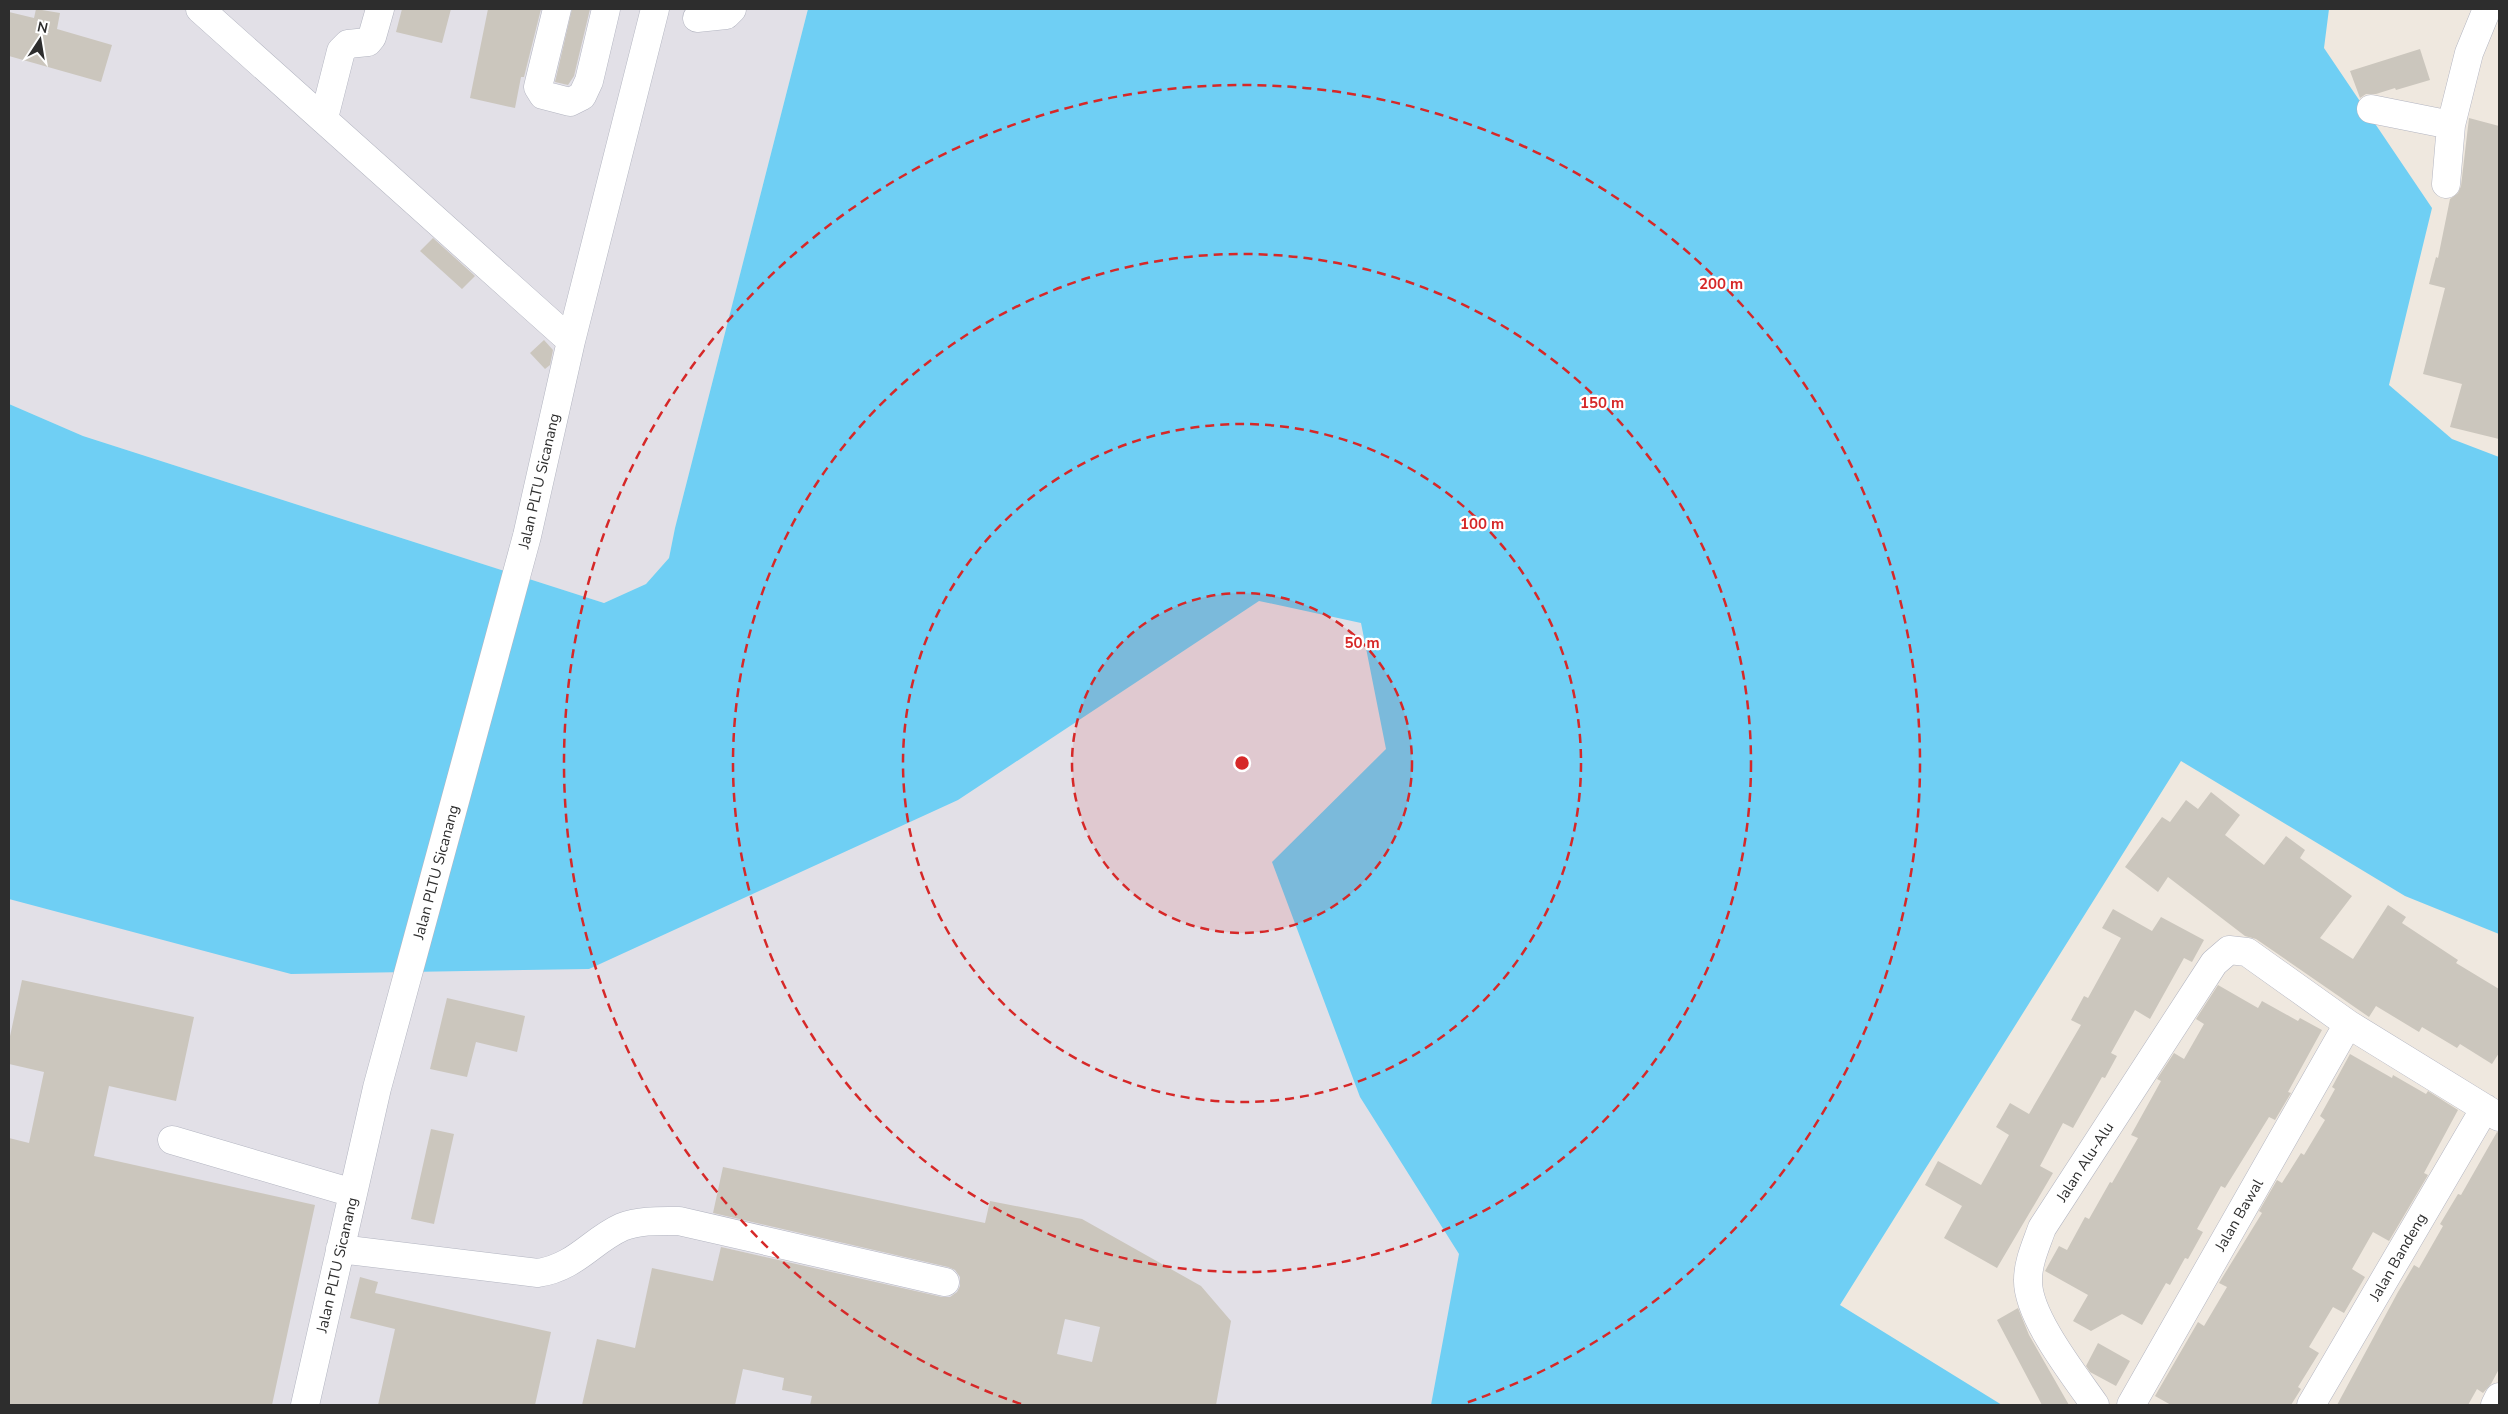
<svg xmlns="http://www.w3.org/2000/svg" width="2508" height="1414" font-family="'Nunito Sans',sans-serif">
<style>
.industrial{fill:#e2e0e7}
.water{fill:#6fcff4}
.building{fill:#cbc6bd;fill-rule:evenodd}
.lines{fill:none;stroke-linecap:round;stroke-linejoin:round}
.minor-casing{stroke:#b3b5c1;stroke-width:29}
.minor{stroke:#fff;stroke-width:28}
.ring{fill:none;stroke:#d62828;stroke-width:2.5;stroke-dasharray:9 6}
.labels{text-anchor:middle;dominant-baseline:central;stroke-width:4.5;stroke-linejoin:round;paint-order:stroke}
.street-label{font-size:15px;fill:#2d2d2d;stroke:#fff}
.centre{fill:#d62828;stroke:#fff;stroke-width:2.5}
.ring-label{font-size:15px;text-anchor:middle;font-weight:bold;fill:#d62828;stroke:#fff;stroke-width:4.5;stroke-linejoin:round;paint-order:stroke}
</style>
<rect width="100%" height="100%" fill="#efe8df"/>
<path class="industrial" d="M9 9H808L675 528 669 558 646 584 604 603 83 436 9 404Z
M1249 547 1424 591 1502 1254 1458 1405H9V793Z"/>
<path class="water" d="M808 9H2329L2324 48 2432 208 2389 385 2452 439 2499 457V934L2405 896 2181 761 1840 1305 2002 1405H1431L1459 1254 1360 1097 1272 862 1386 749 1361 623 1259 601 958 800 589 969 291 974 9 899V404L83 436 604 603 646 584 669 558 675 528Z"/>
<path class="building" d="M36 9 60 13 57 29 112 45 101 82 9 56V12L34 18Z
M402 9H451L442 43 396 32Z
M488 9H541L524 77H521L515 108 470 98Z
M572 9H590L574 76 568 85 555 82Z
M2420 49 2430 80 2396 90 2395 88 2376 94H2366L2360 98 2350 71Z
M2469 118 2499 126V439L2450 427 2462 384 2423 374 2445 288 2429 284 2436 257 2438 258 2450 199 2458 193 2461 186Z
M433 238 475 276 462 289 420 251Z
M544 340 553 350 550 365 545 369 530 353Z
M2211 792 2240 815 2225 835 2264 865 2286 836 2305 850 2300 858 2352 896 2320 938 2353 959 2388 905 2406 917 2402 923 2458 960 2456 963 2499 989V1053L2492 1064 2460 1044 2457 1048 2422 1027 2419 1032 2376 1006 2369 1017 2256 939 2245 936 2168 877 2158 892 2125 867 2162 817 2170 822 2186 800 2198 809Z
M2113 909 2152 931 2161 917 2204 940 2192 962 2184 958 2150 1019 2135 1010 2111 1053 2117 1056 2105 1078 2102 1077 2073 1128 2063 1123 2040 1166 2053 1173 1997 1268 1944 1238 1962 1206 1925 1185 1938 1161 1981 1185 2009 1135 1996 1127 2010 1103 2029 1114 2081 1025 2071 1020 2084 996 2088 998 2121 938 2102 928Z
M22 980 194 1017 176 1101 109 1086 94 1156 315 1205 272 1405H9V1138L29 1143 44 1072 9 1064V1041Z
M2218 985 2258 1008 2262 1001 2298 1021 2300 1018 2322 1030 2288 1092 2291 1093 2275 1120 2269 1117 2225 1188 2221 1186 2197 1229 2203 1232 2188 1259 2185 1258 2170 1285 2166 1283 2142 1325 2122 1314 2091 1331 2073 1321 2088 1295 2045 1271 2059 1246 2067 1250 2085 1217 2089 1219 2110 1182 2112 1183 2138 1138 2131 1135 2161 1081 2157 1079 2174 1053 2184 1059 2204 1024 2196 1019Z
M447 998 525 1016 517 1052 476 1042 467 1077 430 1069Z
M2350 1054 2392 1078 2393 1075 2426 1094 2428 1091 2458 1110 2424 1173 2428 1175 2389 1241 2373 1232 2352 1269 2365 1277 2344 1313 2333 1307 2309 1347 2319 1353 2298 1387 2301 1389 2291 1405H2171L2155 1396 2198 1322 2204 1326 2227 1287 2219 1283 2262 1213 2259 1211 2277 1180 2282 1183 2301 1153 2304 1155 2325 1120 2320 1116 2335 1089 2332 1087Z
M431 1129 454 1134 434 1224 411 1219Z
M2497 1132 2499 1133V1369L2491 1384 2483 1393 2477 1389 2468 1405H2337L2398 1292 2414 1265 2419 1268 2443 1226 2440 1224 2458 1194 2461 1195Z
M723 1167 985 1223 990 1201 1082 1219 1201 1286 1231 1321 1216 1405H810L812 1396 782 1390 784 1378 743 1369 735 1405H582L597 1339 635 1348 652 1268 713 1281 721 1247 942 1297H950L957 1292 960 1286V1277L955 1270 948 1267 713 1213ZM1065 1319 1100 1327 1092 1362 1057 1354Z
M360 1277 378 1282 375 1293 551 1332 535 1405H378L395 1329 350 1318Z
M2018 1308 2029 1335 2069 1405H2042L1997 1320Z
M2098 1343 2130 1361 2116 1386 2090 1372 2086 1366Z"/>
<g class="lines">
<g class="minor-casing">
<path id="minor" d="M200 9 571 341
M557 9 538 87 543 95 570 102 582 96 589 81 606 9
M697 18 726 15 732 9
M2371 109 2451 125
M324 118 341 51 348 44 368 42 372 37 380 9
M2446 184 2451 125 2469 53 2487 9
M172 1140 353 1193
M340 1249 538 1273C576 1267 591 1241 622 1227 640 1220 660 1221 679 1221L945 1282
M305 1405 377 1088 527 536 571 341 655 9
M2095 1405C2075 1376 2027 1316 2028 1280 2028 1262 2036 1245 2042 1228L2214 963 2229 950 2247 952 2348 1024 2499 1117
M2131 1405 2348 1024
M2311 1405 2485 1108
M2495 1405 2499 1397"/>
</g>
<use href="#minor" class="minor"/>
</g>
<circle cx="1242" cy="763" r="170" fill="#d62828" fill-opacity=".12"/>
<g class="ring">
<circle cx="1242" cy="763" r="170"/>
<circle cx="1242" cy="763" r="339"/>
<circle cx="1242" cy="763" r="509"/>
<path d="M1021 1404A678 678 0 1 1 1463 1404"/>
</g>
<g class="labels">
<g class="street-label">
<text transform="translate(539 481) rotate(-77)">Jalan PLTU Sicanang</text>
<text transform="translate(436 872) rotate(-75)">Jalan PLTU Sicanang</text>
<text transform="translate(2085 1162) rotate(-57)">Jalan Alu-Alu</text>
<text transform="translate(2239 1215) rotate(-60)">Jalan Bawal</text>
<text transform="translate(2398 1257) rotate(-60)">Jalan Bandeng</text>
<text transform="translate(337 1265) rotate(-77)">Jalan PLTU Sicanang</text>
</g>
</g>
<circle cx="1242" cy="763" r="8" class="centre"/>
<g class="ring-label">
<text x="1721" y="289">200 m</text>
<text x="1602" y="408">150 m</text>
<text x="1482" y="529">100 m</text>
<text x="1362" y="648">50 m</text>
</g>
<rect width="2508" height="1414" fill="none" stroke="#2d2d2d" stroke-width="20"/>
<g transform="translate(40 40) rotate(12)" stroke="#ffffff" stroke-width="4" paint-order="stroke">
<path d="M0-4L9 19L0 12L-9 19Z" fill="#2d2d2d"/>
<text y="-8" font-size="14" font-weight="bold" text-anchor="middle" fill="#2d2d2d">N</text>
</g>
</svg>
